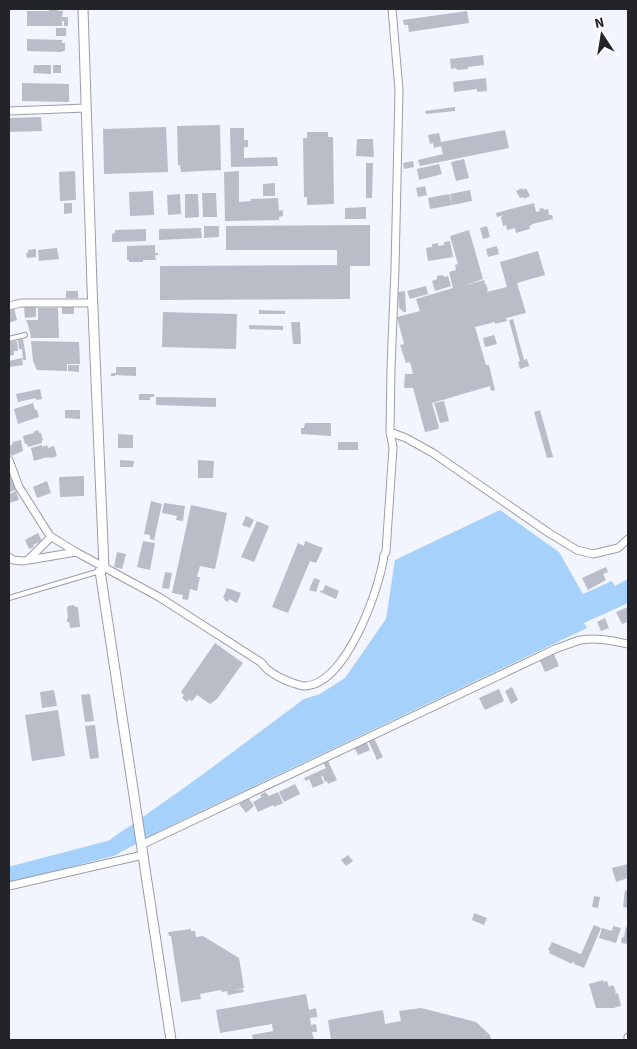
<svg xmlns="http://www.w3.org/2000/svg" width="637" height="1049" font-family="'Source Sans 3',sans-serif">
<style>
.water{fill:#a5d1fa}
.lines{fill:none;stroke-linecap:round;stroke-linejoin:round}
.river{stroke:#a5d1fa;stroke-width:16}
.building{fill:#b9bdc8}
.service-casing{stroke:#9b9da8;stroke-width:6}
.minor-casing{stroke:#9b9da8;stroke-width:9}
.tertiary-casing{stroke:#9b9da8;stroke-width:11}
.service{stroke:#fff;stroke-width:4}
.minor{stroke:#fff;stroke-width:7}
.tertiary{stroke:#fff;stroke-width:9}
</style>
<rect width="100%" height="100%" fill="#f2f4fe"/>
<path class="water" d="M500 510 559 552 583 594 612 581 615 586 628 579V603L584 623 587 628 172 825 115 855 109 841 202 775 304 699 320 694 345 678 386 619 395 560Z"/>
<g class="lines">
<path class="river" d="M9 875 112 848 129 836"/>
</g>
<path class="building" d="M49 9H58V11H63L62 17H68V26H64V21H62V26H27V11H49Z
M467 11 469 23 409 32 408 25H404L403 20Z
M56 28H66V36H56Z
M27 39 62 40V43H65V51H62V52L27 51Z
M483 55 484 65 468 67V69L457 70 456 68 451 69 450 59Z
M34 65H51V74L33 73Z
M53 65H61V73H53Z
M486 78 487 91 477 92V89L454 92 453 82Z
M22 83 69 84V102L22 101Z
M455 107V111L426 114 425 111Z
M41 117 42 131 9 132V118Z
M220 125 221 170 181 172 180 165H178L177 126Z
M166 127 168 172 104 174 103 129Z
M230 128H244V140H248V147H244V158L277 157 278 166 231 167Z
M505 130 509 148 420 166 418 160 443 154 441 146 434 148 433 143 430 144 428 135 439 133 441 142Z
M307 132H328V137H333L334 204 307 205V197H304L303 138H307Z
M357 139H373L374 157 356 156Z
M464 159 469 178 456 181 451 162Z
M413 161 414 167 404 169 403 163Z
M366 163H373L372 198H366Z
M439 164 442 174 419 180 417 169Z
M75 171 76 200 60 201 59 172Z
M239 171V202L251 201V199L278 198 279 211 283 210V216L279 217V220L225 221 224 172Z
M275 183V196H263V184Z
M425 186 427 195 418 197 416 188Z
M522 188 523 190 526 188 530 196 524 199 523 197 520 198 516 191Z
M470 190 472 201 452 205 450 194Z
M153 191 154 215 130 216 129 192Z
M202 193H216L217 217H203Z
M180 194 181 214 168 215 167 195Z
M185 194H198L199 217 185 218Z
M449 194 452 205 430 209 428 198Z
M64 203H72V213L64 214Z
M534 203 536 212 540 211 539 209 543 208 544 210 548 209 549 215H552L553 219 532 224V225L529 226 530 229 516 233 515 228 507 230 506 225 503 226 501 217 504 215 497 217 496 213Z
M366 207V219H345V208Z
M370 225V266H350V299L160 300V266L337 265V250H226V226Z
M204 226H219V237L204 238Z
M487 226 490 237 483 239 480 228Z
M201 228 202 238 159 240V229Z
M146 229V241L112 242V234L115 233V230Z
M469 230 483 279 463 286 484 280 485 284H486L488 290 487 291V292L507 287 500 262 538 251 545 275 517 283 526 313 506 318 507 321 495 324V322L475 327 486 365H489L495 390 491 391 490 386 432 403 439 427 438 429 425 432 413 388H404L405 374H413L410 362 406 363 400 345 404 344 397 317 420 311 416 299 453 288 449 272 456 270 455 265 458 264 450 236Z
M450 241 453 257 428 261 426 248 432 247V244L438 243V246L444 245V242Z
M155 245V253H158V255H155L156 260H143V262H129V260H127V246Z
M497 246 499 254 488 257 486 249Z
M57 248 59 259 39 261 38 250Z
M36 249V257L27 258 26 253H28V250Z
M443 275 444 277 448 276 451 286 435 291 432 281 437 279V276Z
M426 286 428 294 410 299 407 291Z
M66 291H78V298H66Z
M405 291 406 312H404L399 308 398 292Z
M62 306H74V314H62Z
M24 307H36V317L25 318Z
M14 308 17 320 9 323V310Z
M38 308H58L59 338H31L29 328 26 320H38Z
M259 310 285 311V314H259Z
M163 312 237 314 236 349 162 347Z
M513 319 524 360 527 359 529 366 520 369 518 362 520 361 509 320Z
M291 322H300L301 344H293Z
M249 325 283 326V330L249 329Z
M494 335 497 344 485 347 483 338Z
M23 339 26 357V360H23L22 349H19L18 340Z
M17 341 18 351H14V355L9 356V342Z
M31 341 79 342 80 364H67V371L37 370 33 361Z
M22 358 23 365 9 367V361Z
M68 365H79V372L68 371Z
M116 367H136V376L115 375V376H111V373H116Z
M40 389 42 399 36 400V398L18 402 16 394Z
M139 394H154V397H150V400H139Z
M156 397 216 398V407L156 405Z
M444 401 449 421 440 423 434 403Z
M33 403 35 410H37L39 417 18 424 14 409Z
M65 410H80V419L65 418Z
M540 410 553 457 547 458 534 412Z
M305 423H331V436L301 434V428H304Z
M38 430 39 433H41L43 440H42V443L28 447 27 444H25L23 436 34 433 33 432Z
M118 434 133 435V448H118Z
M21 440 23 451 11 456 9 450V446L13 444 12 442Z
M338 442H358V450H338Z
M42 445V447L47 445 48 448 54 446 57 456 51 458V457L47 458V457L34 461 31 448Z
M120 460 134 461 133 467H120Z
M198 460 214 461 213 478H198Z
M84 476V496L60 497 59 477Z
M11 477 16 490 10 492 9 478Z
M47 481 51 493 37 498 33 487Z
M16 491 19 500 9 503V494Z
M151 501 162 504 154 540 150 539V535L144 534Z
M164 503 185 506 183 521 176 520 177 516 162 513Z
M191 505 227 513 215 569 200 566 197 577H200L197 591 190 589 188 600 182 599 183 595 172 593Z
M246 516 254 520 250 528 242 525Z
M257 521 269 526 254 562 241 557Z
M38 533 42 541 33 545 34 547 29 549 25 540Z
M143 541 155 543 150 570 137 567Z
M305 541 323 548 316 563 310 561 288 613 272 607 298 543 304 546Z
M117 552 126 554 122 569 114 567Z
M606 567 608 572 603 574 606 580 588 590 582 578Z
M165 572 172 573 169 589 162 588Z
M314 578 320 580 316 592 309 590Z
M325 585 339 591 336 599 320 592 321 590 323 591Z
M227 588 241 593 237 603 229 599 228 602 224 600 225 598H223Z
M74 605 75 607H78L80 627 70 628 69 622H67V618H68L67 608 68 606Z
M628 607V622L622 624 616 612Z
M605 618 609 628 601 631 597 622Z
M215 643 243 663 217 699 210 704 197 695 192 701 189 699 187 702 182 698 184 695 181 692Z
M554 654 559 666 545 672 540 661Z
M512 687 518 700 511 704 505 691Z
M499 689 504 701 485 710 479 698Z
M54 690 57 706 42 708 40 692Z
M90 694 94 721 85 722 81 695Z
M58 710 65 756 32 761 25 715Z
M95 725 99 758 90 759 85 726Z
M374 738 383 757 377 760 368 740Z
M366 741 370 750 358 755 354 747Z
M327 759 337 780 328 784 327 781 325 782 323 776 321 777 324 783 313 788 309 779 306 781 304 778 326 768 323 762Z
M295 784 300 794 284 802 279 792Z
M265 792 269 796 278 792 283 803 274 807 273 805 258 812 253 802 262 797 260 795Z
M248 797 254 806 246 813 239 804Z
M348 855 353 861 346 866 341 860Z
M628 864V878L616 882 612 868Z
M625 890 628 891V908L623 907Z
M594 896 600 897 598 908 592 907Z
M474 913 487 918 484 925 472 920Z
M594 925 601 928 584 968 574 964 575 963 572 962V964L549 953 550 951 548 950 552 942 581 954Z
M613 926 621 928 616 943 599 938 602 928 612 931Z
M626 927 628 928V944L621 943 622 937H624Z
M191 929V931H195L196 937 203 936 239 958 244 988 233 990 243 989 244 992 228 995 227 991 222 992 221 990 200 994 201 999 181 1002 171 936H169L168 932Z
M603 980 604 982 607 981 609 987 613 985V987L614 986 616 993H615V994L618 993 621 1006 613 1008H596L589 984Z
M306 994 309 1010 316 1008 317 1017 310 1018 311 1025 316 1024 317 1032H312L314 1040H253L252 1035 273 1031 272 1024 220 1033 216 1010Z
M421 1008 476 1022 490 1035 491 1040H331L328 1020 383 1010 385 1024 401 1021 399 1011Z"/>
<g class="lines">
<g class="service-casing">
<path id="service" d="M9 339 25 335
M9 598 100 571"/>
</g>
<g class="minor-casing">
<path id="minor" d="M9 111 86 108
M9 306 21 303H93
M390 432 406 438 433 453 549 533 577 550 593 554 618 548 628 539
M9 460 19 487 50 536 76 552
M9 557 13 560 23 561 76 552 159 597 262 663C267 672 280 678 290 682 294 683 300 686 305 686 346 685 380 588 384 555L386 552 393 447 390 432 391 367 395 269 399 90 392 9
M29 559 51 537
M141 845 555 649C564 646 572 642 581 640 597 637 613 641 628 644
M9 886 143 855
M628 1040V1037"/>
</g>
<g class="tertiary-casing">
<path id="tertiary" d="M83 9 92 286 104 568 100 571C125 728 147 884 171 1040"/>
</g>
<use href="#service" class="service"/>
<use href="#minor" class="minor"/>
<use href="#tertiary" class="tertiary"/>
</g>
<rect width="637" height="1049" fill="none" stroke="#222428" stroke-width="20"/>
<g transform="translate(602 35) rotate(348)" stroke="#ffffff" stroke-width="4" paint-order="stroke">
<path d="M0-4L9 19L0 12L-9 19Z" fill="#222428"/>
<text y="-8" font-size="14" font-weight="bold" text-anchor="middle" fill="#222428">N</text>
</g>
</svg>
